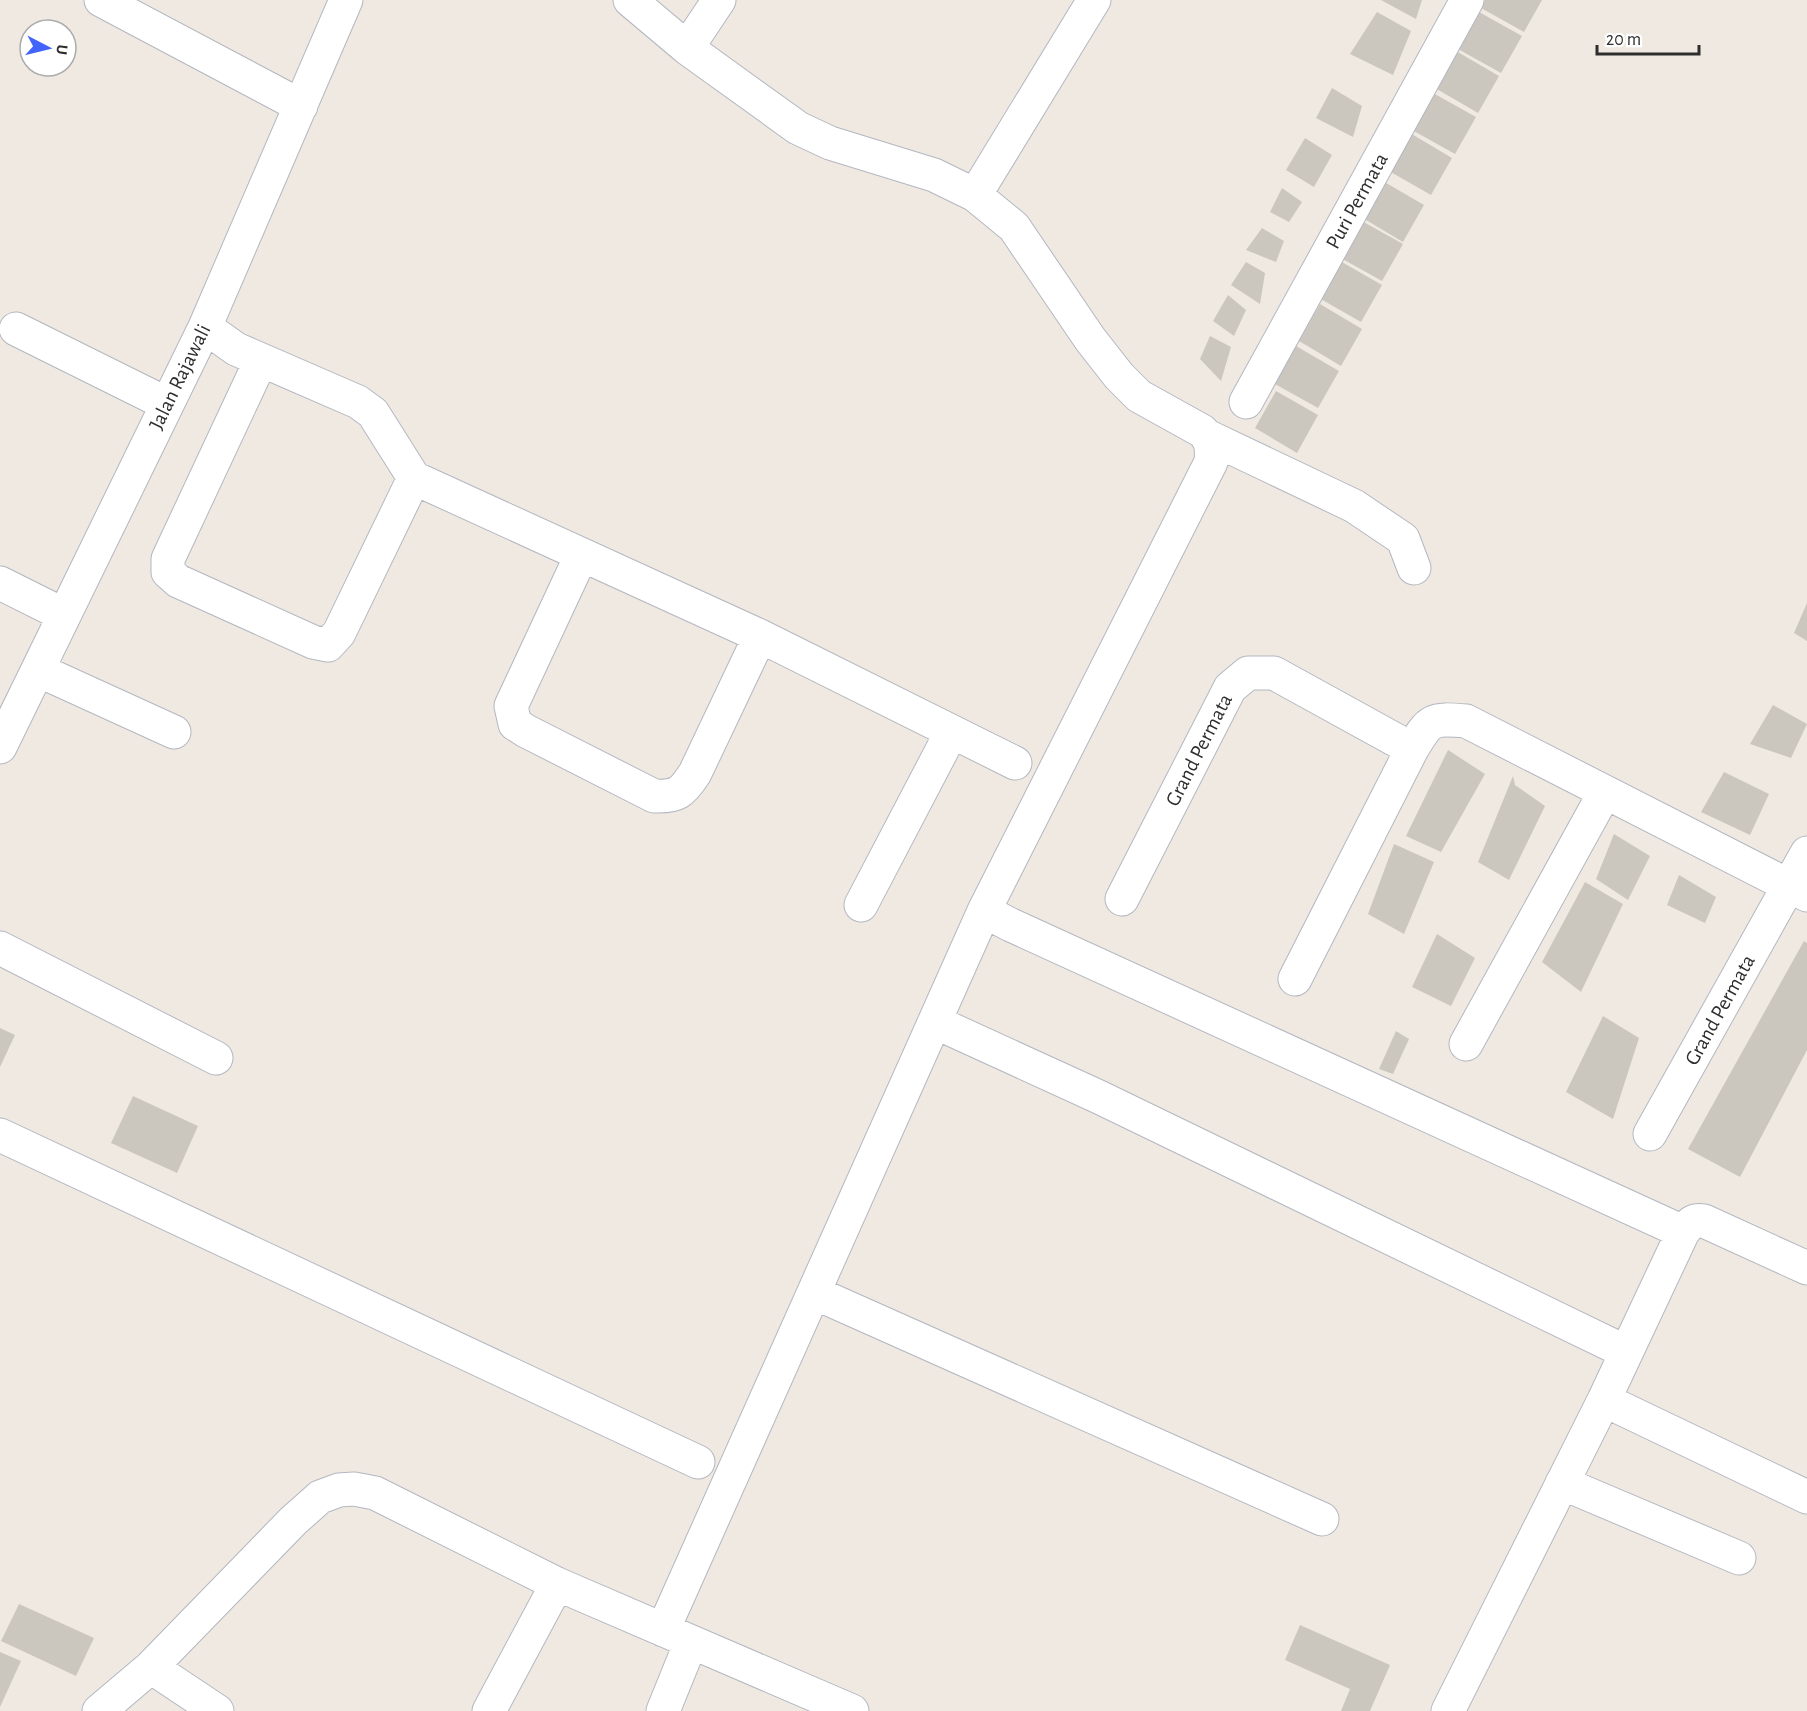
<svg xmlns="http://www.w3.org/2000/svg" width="1807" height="1711" font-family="'Alegreya Sans',sans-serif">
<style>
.building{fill:#cbc7bf}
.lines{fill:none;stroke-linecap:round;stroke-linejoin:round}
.minor-casing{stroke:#b4b7c1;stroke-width:35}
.minor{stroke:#fff;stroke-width:33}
.labels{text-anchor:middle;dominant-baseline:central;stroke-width:4.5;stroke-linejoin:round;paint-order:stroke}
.street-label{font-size:21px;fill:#2e2e2e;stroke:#fff}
</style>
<rect width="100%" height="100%" fill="#efe9e1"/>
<path class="building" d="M1381 0H1422L1416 19Z
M1485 0H1542L1524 32 1481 8Z
M1377 12 1411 31 1393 75 1350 54Z
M1479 12 1522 36 1501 73 1458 49Z
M1456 51 1499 76 1478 113 1435 88Z
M1332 88 1362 106 1353 137 1316 118Z
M1433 93 1476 117 1455 154 1412 130Z
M1410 133 1452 158 1431 195 1389 171Z
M1305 138 1332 155 1314 187 1286 170Z
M1381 180 1424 205 1403 242 1361 217Z
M1282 188 1302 202 1289 222 1270 212Z
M1360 220 1403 244 1382 281 1339 257Z
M1262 228 1284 241 1276 262 1246 250Z
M1340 261 1382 285 1361 322 1319 298Z
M1246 262 1265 273 1260 304 1231 285Z
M1228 295 1246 310 1234 336 1213 321Z
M1320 304 1362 329 1341 366 1299 341Z
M1210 336 1231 347 1221 381 1200 359Z
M1296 346 1339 371 1318 408 1275 384Z
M1276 391 1318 415 1297 453 1255 428Z
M1807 603V641L1794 633Z
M1773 705 1807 724 1791 758 1750 744Z
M1448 750 1485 774 1441 852 1406 836Z
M1724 772 1769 794 1750 835 1701 812Z
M1513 776 1515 785 1545 806 1509 880 1478 862Z
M1614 834 1650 856 1628 900 1596 879Z
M1394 844 1434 862 1404 934 1368 914Z
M1679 875 1716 897 1705 923 1667 905Z
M1585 882 1623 904 1581 992 1542 962Z
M1437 934 1475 958 1451 1006 1412 987Z
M1804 941 1807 943V1050L1740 1177 1688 1149Z
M1603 1016 1639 1038 1613 1119 1566 1092Z
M0 1028 15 1035 0 1067Z
M1396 1031 1409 1039 1393 1074 1379 1069Z
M133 1096 198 1126 177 1173 111 1143Z
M19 1604 94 1638 76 1676 1 1641Z
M1300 1625 1390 1665 1370 1711H1341L1350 1689 1285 1660Z
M0 1652 21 1661 0 1707Z"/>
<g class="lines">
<g class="minor-casing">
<path id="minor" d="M101 0 301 106
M630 0 687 48 798 128 830 143 934 175 975 195 1014 227 1090 339 1119 376 1139 396 1202 431C1212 440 1212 449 1211 462L984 911 663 1630
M687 48 719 0
M975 195 1094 0
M205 327 236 349 358 402 373 413 414 478 760 636 1015 763
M16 329 167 404
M261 360 168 559V572L178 581 313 642 328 645 339 633 414 478
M1246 402 1467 0
M1209 437 1354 506 1403 539 1414 568
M581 556 511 706 515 724 526 731 654 796C677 797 682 793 695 773L760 636
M0 583 64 615
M38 670 174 732
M0 747 205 327 346 0
M1122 899 1230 688 1248 673H1274L1412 749C1430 719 1431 718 1466 721L1807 895
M861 905 951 733
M984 911 1011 925 1683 1232 1604 1400 1448 1711
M0 948 216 1058
M1295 979 1412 749
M935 1022 1099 1097 1626 1352
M1466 1044 1605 792
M1650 1134 1807 853
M0 1135 698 1462
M1683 1232C1690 1224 1692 1219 1704 1221L1807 1268
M815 1293 1322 1519
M1604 1400 1807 1497
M1562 1483 1739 1558
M151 1667 217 1711
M99 1711 151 1667 293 1521 320 1497 339 1490 354 1489 375 1493 557 1584 852 1711
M489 1711 557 1584
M663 1711 691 1642"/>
</g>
<use href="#minor" class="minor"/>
</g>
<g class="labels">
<g class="street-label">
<text transform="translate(1357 201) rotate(-61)">Puri Permata</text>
<text transform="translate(180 377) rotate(-64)">Jalan Rajawali</text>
<text transform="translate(1199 750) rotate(-63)">Grand Permata</text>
<text transform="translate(1720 1010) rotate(-61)">Grand Permata</text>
</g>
</g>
<g transform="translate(48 48) rotate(97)"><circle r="28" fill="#ffffff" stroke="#ababab" stroke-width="1.5"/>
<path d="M0-4.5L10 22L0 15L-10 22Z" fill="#4264fb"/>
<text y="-9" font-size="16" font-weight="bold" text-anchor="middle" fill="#2e2e2e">U</text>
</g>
<path d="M1597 45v9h102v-9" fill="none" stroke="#2e2e2e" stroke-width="3"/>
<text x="1606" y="45" font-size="18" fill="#2e2e2e" stroke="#ffffff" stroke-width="4.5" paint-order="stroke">20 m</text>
</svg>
